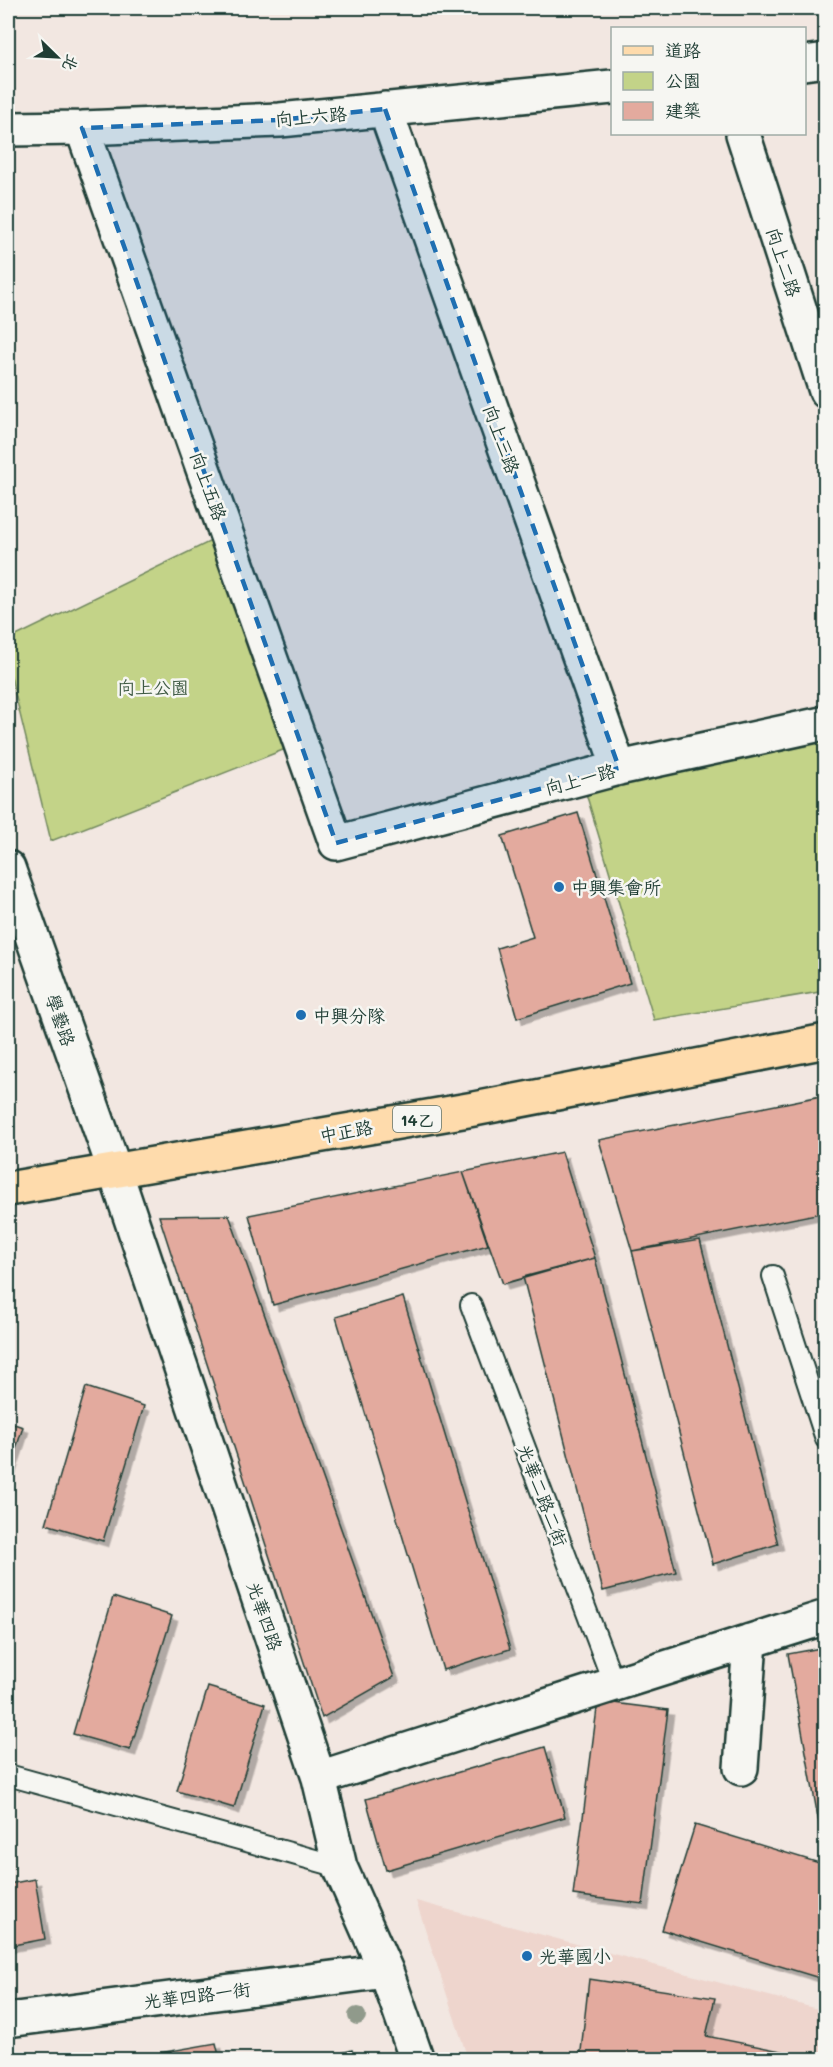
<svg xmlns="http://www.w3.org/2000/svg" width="833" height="2067" font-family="Mali,'LXGW WenKai TC',sans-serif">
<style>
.built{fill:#eed5cd}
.green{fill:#c3d388;stroke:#71885e;stroke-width:1.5}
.building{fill:#e3aa9e;stroke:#1f3d34;stroke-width:1.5;filter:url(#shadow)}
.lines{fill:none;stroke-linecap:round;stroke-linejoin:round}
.lane-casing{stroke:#1f3d34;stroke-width:24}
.street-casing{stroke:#1f3d34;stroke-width:38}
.primary-casing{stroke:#1f3d34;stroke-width:38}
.lane{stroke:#f6f6f2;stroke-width:20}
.street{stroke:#f6f6f2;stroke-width:33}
.primary{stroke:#fedbac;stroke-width:33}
.tree{fill:#909a8b}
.marked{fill:#1f6fb2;fill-opacity:0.2;stroke:#1f6fb2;stroke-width:4.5;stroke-dasharray:12 8;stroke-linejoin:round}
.poi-dot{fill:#1f6fb2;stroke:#f6f6f2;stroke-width:2}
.labels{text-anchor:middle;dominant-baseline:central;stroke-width:5;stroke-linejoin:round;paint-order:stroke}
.shield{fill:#f6f6f2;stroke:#60746d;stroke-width:1.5}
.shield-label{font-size:16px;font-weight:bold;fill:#1f3d34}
.street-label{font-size:18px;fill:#1f3d34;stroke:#f6f6f2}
.park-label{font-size:18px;fill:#405b45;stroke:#f6f6f2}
.poi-label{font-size:18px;fill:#1f3d34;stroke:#f6f6f2;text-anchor:start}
</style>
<defs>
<filter id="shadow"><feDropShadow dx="5.5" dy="5.5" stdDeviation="0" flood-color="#0004"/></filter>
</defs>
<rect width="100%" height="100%" fill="#f2e7e1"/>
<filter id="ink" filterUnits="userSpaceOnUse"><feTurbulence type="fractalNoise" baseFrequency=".0167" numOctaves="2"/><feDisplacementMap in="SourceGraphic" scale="12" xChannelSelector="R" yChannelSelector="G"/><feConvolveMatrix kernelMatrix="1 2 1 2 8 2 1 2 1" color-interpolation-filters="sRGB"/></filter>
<g filter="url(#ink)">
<path class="built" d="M416 1901 825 2011V2059H468Z"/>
<path class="green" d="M215 539 288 748 51 841 8 665V640Z
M825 738V991L654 1020 585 790Z"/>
<path class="building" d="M578 813 630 983 517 1018 497 948 533 937 502 836Z
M826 1095V1212L632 1251 599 1140Z
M562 1152 595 1258 503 1284 463 1172Z
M463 1172 488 1245 273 1305 249 1215Z
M229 1215 394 1677 322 1718 159 1216Z
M700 1240 778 1544 713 1564 632 1251Z
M595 1258 676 1572 603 1591 523 1277Z
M403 1297 510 1649 443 1670 336 1317Z
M86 1387 144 1406 103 1541 46 1524Z
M8 1422 23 1427 8 1474Z
M113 1597 172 1616 130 1750 73 1734Z
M826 1647V1845H823L788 1654Z
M208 1687 265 1704 234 1808 177 1791Z
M598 1701 668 1710 643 1904 573 1895Z
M545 1747 565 1817 386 1870 366 1799Z
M695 1825 826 1865V1980L662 1930Z
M35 1879 45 1939 8 1946V1884Z
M589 1979 715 1998 706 2036 826 2060H580Z
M216 2043 220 2060H120Z
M352 2050 355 2060H319Z"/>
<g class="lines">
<g class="lane-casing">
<path id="lane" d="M773 1276 826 1439
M471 1305 614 1684
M8 1775 340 1867"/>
</g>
<g class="street-casing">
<path id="street" d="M804 63 826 60
M385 109 619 768
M82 128 336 843 619 768 826 723
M8 129 82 128 280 120 612 87
M743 134 826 391
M8 868 115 1171 319 1778 340 1867 386 1971 417 2060
M741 1768 750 1641
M319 1778 826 1617
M8 2020 386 1971"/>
</g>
<g class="primary-casing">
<path id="primary" d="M8 1189 474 1109 826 1041"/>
</g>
<use href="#lane" class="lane"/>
<use href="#street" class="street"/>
<use href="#primary" class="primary"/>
</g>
<circle class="tree" cx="357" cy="2016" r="9"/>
</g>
<path class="marked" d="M385 109 619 768 336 843 82 128 280 120Z"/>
<g class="poi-dot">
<circle cx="559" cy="887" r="6"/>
<circle cx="301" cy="1015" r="6"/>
<circle cx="527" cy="1956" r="6"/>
</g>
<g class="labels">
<rect class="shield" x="393" y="1106" width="48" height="26" rx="4.5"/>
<g class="shield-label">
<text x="417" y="1119">14乙</text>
</g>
<g class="street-label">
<text transform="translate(311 116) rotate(-5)">向上六路</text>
<text transform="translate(784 262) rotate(72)">向上二路</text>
<text transform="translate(502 439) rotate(70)">向上三路</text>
<text transform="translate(209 486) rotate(70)">向上五路</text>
<text transform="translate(580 779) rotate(-15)">向上一路</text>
<text transform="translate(61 1020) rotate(71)">學藝路</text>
<text transform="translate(346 1131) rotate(-10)">中正路</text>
<text transform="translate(543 1495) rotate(69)">光華二路二街</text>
<text transform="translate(265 1616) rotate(71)">光華四路</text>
<text transform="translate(197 1995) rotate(-7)">光華四路一街</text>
</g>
<g class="park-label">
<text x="153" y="687">向上公園</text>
</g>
<g class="poi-label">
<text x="571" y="887">中興集會所</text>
<text x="313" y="1015">中興分隊</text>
<text x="539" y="1956">光華國小</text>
</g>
</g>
<rect width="833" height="2067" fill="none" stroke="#f6f6f2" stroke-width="30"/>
<rect x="15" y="15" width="803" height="2037" fill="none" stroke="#1f3d34" stroke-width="2" filter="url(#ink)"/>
<rect x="611" y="27" width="195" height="108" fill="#f6f6f2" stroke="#a0aca6" stroke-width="1.5"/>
<rect x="623" y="46" width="30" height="9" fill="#fedbac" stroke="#a0aca6" stroke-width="1.5"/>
<text x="665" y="57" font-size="18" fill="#1f3d34">道路</text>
<rect x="623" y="72" width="30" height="18" fill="#c3d388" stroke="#a0aca6" stroke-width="1.5"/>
<text x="665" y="87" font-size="18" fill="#1f3d34">公園</text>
<rect x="623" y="102" width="30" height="18" fill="#e3aa9e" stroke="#a0aca6" stroke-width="1.5"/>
<text x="665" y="117" font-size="18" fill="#1f3d34">建築</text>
<g transform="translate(57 57) rotate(114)" stroke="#f6f6f2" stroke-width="4.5" paint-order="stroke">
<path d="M0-4.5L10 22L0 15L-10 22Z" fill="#1f3d34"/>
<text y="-9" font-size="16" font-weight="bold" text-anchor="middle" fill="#1f3d34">北</text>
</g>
</svg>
